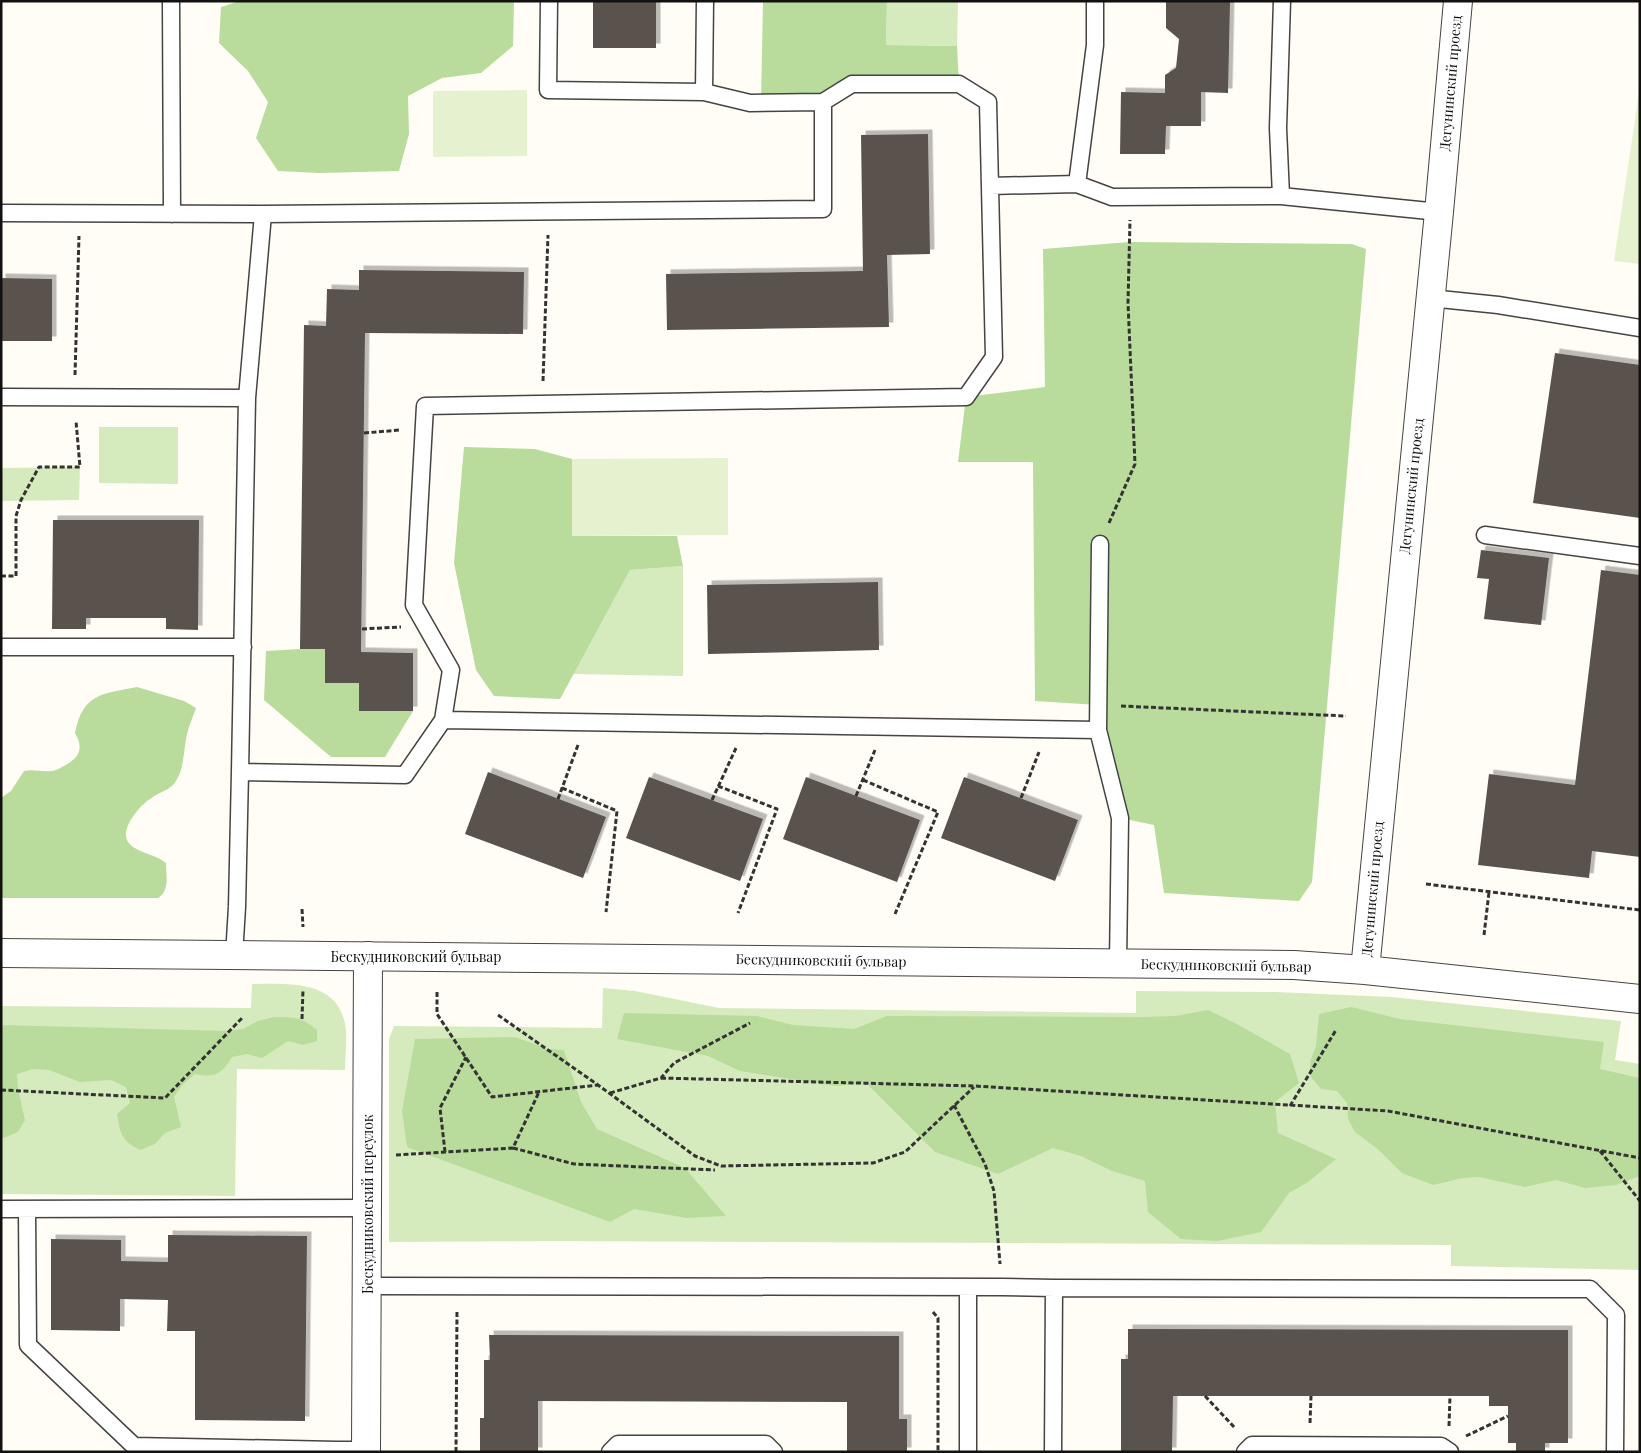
<svg xmlns="http://www.w3.org/2000/svg" width="1641" height="1453" font-family="'Playfair Display',serif">
<style>
.green{fill:#d5ebbd}
.forest{fill:#b9dc9c}
.pitch{fill:#e6f2cf}
.building{fill:#5a524d;filter:url(#shadow)}
.lines{fill:none;stroke-linecap:round;stroke-linejoin:round}
.service-casing{stroke:#444;stroke-width:19}
.minor-casing{stroke:#444;stroke-width:30}
.tertiary-casing{stroke:#444;stroke-width:30}
.path{stroke:#333;stroke-width:3;stroke-dasharray:5 2.5;stroke-linecap:butt}
.service{stroke:#fff;stroke-width:16}
.minor{stroke:#fff;stroke-width:28}
.tertiary{stroke:#fff;stroke-width:28}
.labels{text-anchor:middle;dominant-baseline:central;stroke-width:5;stroke-linejoin:round;paint-order:stroke}
.street-label{font-size:14px;fill:#111;stroke:#fff}
</style>
<defs>
<filter id="shadow"><feDropShadow dx="4.5" dy="-4.5" stdDeviation="0" flood-color="#0004"/></filter>
</defs>
<rect width="100%" height="100%" fill="#fffdf5"/>
<path class="green" d="M887 1H958L957 46 886 45Z
M99 427H178V484L99 483Z
M80 467 79 500 1 501V468Z
M683 566V676L573 674 630 570Z
M252 984C290 984 342 979 346 1032 347 1044 345 1057 345 1070L237 1069 235 1196 1 1194V1006L251 1008Z
M603 988 635 991 719 1008 1136 1013V991L1275 992 1391 997 1621 1021 1615 1060 1640 1064V1270L1451 1266V1245L556 1241 389 1242V1039L394 1026 602 1028Z"/>
<path class="forest" d="M240 1H514L513 46 481 73 442 78 408 96 409 134 399 171 319 173 278 171 256 138 268 102 248 71 219 43 221 7Z
M763 1H887L886 45 957 46 959 84H852L823 102 761 103Z
M1129 242 1352 244 1366 249 1312 882 1299 901 1164 893 1154 825 1120 818 1098 705 1035 701 1033 462H958L966 397 1045 387 1043 249Z
M464 447 535 449 572 459V536H677L683 566 630 570 560 699 494 696 476 670 454 563Z
M300 649H325V683H359V710L413 711 385 757H331L264 700 266 651Z
M137 687 184 701 196 708C193 717 189 725 187 734 183 751 185 771 173 785 167 791 157 793 150 799 140 805 121 828 127 840 132 852 156 854 166 863 166 876 170 890 158 898H1V798L11 791 24 771C33 769 41 772 51 771 55 771 58 769 62 767 78 759 85 750 75 733 83 693 102 694 137 687Z
M1351 1007 1400 1019 1604 1042 1600 1069 1640 1078V1176L1616 1185 1585 1188 1556 1180 1525 1187 1479 1177 1463 1178 1433 1185 1402 1173 1380 1151 1355 1132 1348 1119 1347 1103 1337 1091 1321 1089 1311 1077 1310 1062 1316 1046 1319 1014Z
M1208 1010 1235 1023 1290 1054 1299 1083 1275 1102 1278 1133 1336 1159 1308 1182 1289 1193 1261 1232 1217 1241 1181 1239 1148 1212 1145 1181 1112 1171 1081 1156 1053 1148 998 1174 935 1152 866 1083 835 1086 740 1071 708 1056 617 1039 624 1013 757 1016 793 1025 854 1029 887 1016 1143 1017 1176 1016Z
M274 1017C294 1017 302 1017 317 1030V1041L303 1045 288 1041 262 1058 247 1054 232 1057C221 1075 215 1078 195 1074L183 1084 174 1097 181 1127 165 1133 155 1144 140 1150C122 1141 120 1134 117 1114L130 1103 126 1087 111 1080 80 1082 49 1070 33 1069 17 1074 18 1089 25 1120 18 1132 1 1139V1025L228 1031 243 1029 258 1021Z
M515 1037 548 1049 564 1050 581 1102 597 1129 685 1168 726 1216 687 1218 634 1209 610 1222 407 1147 402 1111 415 1039Z"/>
<path class="pitch" d="M1640 86V264L1614 261Z
M527 90V156L433 157V91Z
M728 458V535L572 536V459Z"/>
<path class="building" d="M593 1H656V48H593Z
M1166 1H1230L1228 93 1201 92V126H1166L1165 154H1120L1121 92 1165 93V75L1176 68 1179 39 1166 28Z
M928 134 930 254 887 255 889 327 667 330 666 274 863 271 861 135Z
M359 270 524 272 523 334 365 333 361 652 413 653V711H359V683H325V649H300L304 325 326 326 327 289 359 290Z
M1 278 52 279V341H1Z
M1555 353 1640 365V518L1533 503Z
M53 520H199L198 630 166 629V618H86V629H52Z
M1481 550 1549 558 1541 625 1484 619 1489 579 1477 578Z
M1601 570 1640 575V857L1592 851 1589 878 1478 865 1489 774 1575 785Z
M878 582 879 650 708 654 707 585Z
M488 772 606 817 583 878 465 834Z
M649 777 763 819 740 881 626 838Z
M806 777 920 820 897 882 783 839Z
M964 777 1078 820 1055 881 941 838Z
M168 1235 307 1236 305 1421 195 1420V1331H167L168 1300 120 1299V1331L51 1330V1239L121 1240V1261L168 1262Z
M1128 1329 1568 1330V1443H1545V1452H1516V1443H1508V1406H1489V1396H1173L1172 1452H1121V1359H1128Z
M489 1335 899 1336V1419H907V1452H847V1402L538 1401V1452H480V1418H484V1360H490Z"/>
<g class="lines">
<g class="service-casing">
<path id="service" d="M171 1 172 214
M704 92 705 1
M1077 184 1095 45V1
M990 186 1077 184 1112 197 1281 196 1439 212
M1281 196 1278 128 1282 1
M1 213 263 214 823 209V102
M1430 298 1498 305 1640 328
M1 397 247 398
M1485 535 1640 556
M1100 544 1098 730 1120 818 1118 963
M1 647H243
M443 720 1098 730
M240 772 247 398 263 214
M234 956 237 907 240 772 405 775 443 720 451 670 414 605 425 406 966 397 994 357 988 102 959 84H852L823 102 750 103 704 92 548 90 549 1
M1 1209 368 1208
M27 1209 28 1345 134 1446 337 1450H366
M367 1286 1002 1287 1054 1288 1590 1289 1616 1315 1615 1452
M610 1452 618 1444H766L774 1452
M968 1452V1287
M1053 1452 1054 1288
M1245 1452 1252 1445 1441 1446 1450 1452"/>
</g>
<g class="minor-casing">
<path id="minor" d="M366 1452 368 956"/>
</g>
<g class="tertiary-casing">
<path id="tertiary" d="M1 953 1294 965 1365 970 1640 999
M1365 970 1439 212 1458 1"/>
</g>
<path class="path" d="M75 375 79 236
M543 381 548 235
M364 433 400 430
M1109 523 1135 464 1128 303 1130 220
M1 576H16V516L21 500 39 467H80L76 421
M362 629 401 627
M1121 706 1346 716
M863 780 938 812 895 914
M718 786 777 809 738 913
M562 788 617 811 606 912
M856 796 875 750
M1021 798 1039 752
M558 799 578 745
M712 800 736 748
M1426 884 1640 910
M302 909 303 927
M1484 935 1489 892
M437 992V1014L492 1097 598 1085
M498 1015 598 1085 695 1156 721 1166 873 1163 905 1152 974 1087
M302 1019 303 989
M661 1078 974 1086 1388 1111 1640 1158
M1 1090 165 1098 242 1018
M610 1093 661 1078 674 1063 750 1023
M954 1105 985 1164 994 1191 1000 1264
M1290 1106 1336 1030
M513 1148 574 1164 715 1170
M1600 1151 1640 1201
M445 1152 440 1108 466 1057
M396 1155 513 1148 539 1092
M933 1312 938 1318V1452
M1205 1396 1235 1428
M1310 1423 1311 1396
M1449 1426 1450 1396
M1466 1436 1508 1416
M456 1452 457 1310"/>
<use href="#service" class="service"/>
<use href="#minor" class="minor"/>
<use href="#tertiary" class="tertiary"/>
</g>
<g class="labels">
<g class="street-label">
<text transform="translate(1450 83) rotate(-85)">Дегунинский проезд</text>
<text transform="translate(1411 486) rotate(-84)">Дегунинский проезд</text>
<text transform="translate(1372 889) rotate(-85)">Дегунинский проезд</text>
<text x="416" y="956">Бескудниковский бульвар</text>
<text transform="translate(821 960) rotate(1)">Бескудниковский бульвар</text>
<text transform="translate(1226 965) rotate(1)">Бескудниковский бульвар</text>
<text transform="translate(367 1204) rotate(-90)">Бескудниковский переулок</text>
</g>
</g>
<rect width="1641" height="1453" fill="none" stroke="#111111" stroke-width="5"/>
</svg>
